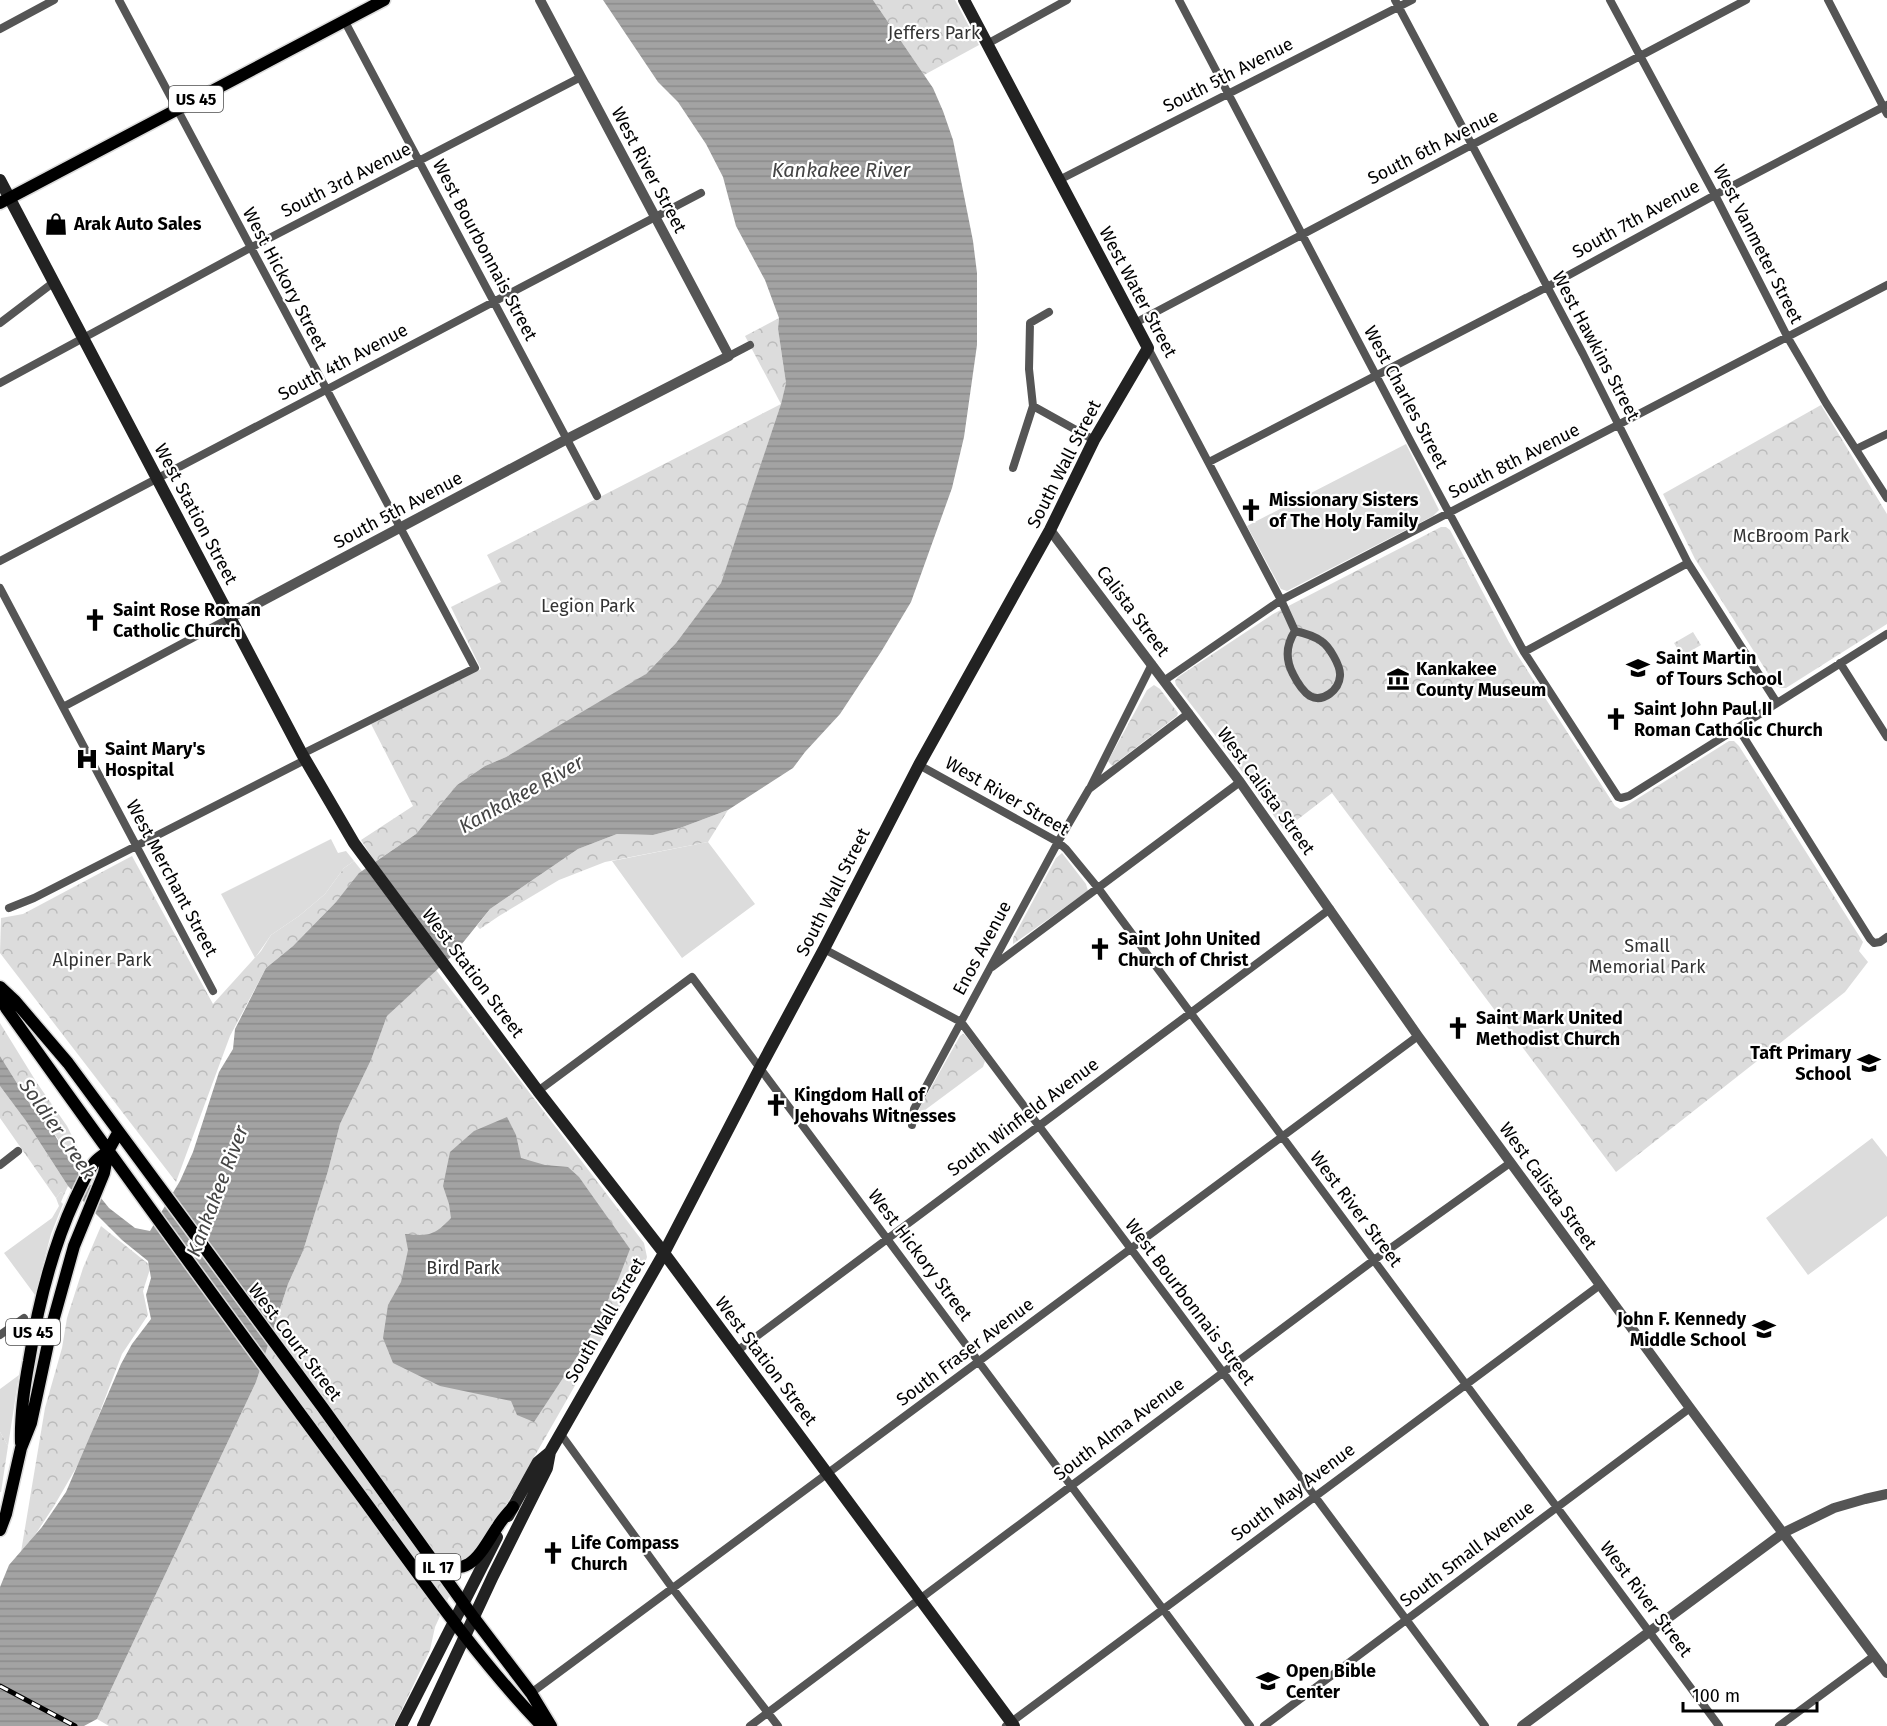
<svg xmlns="http://www.w3.org/2000/svg" width="1887" height="1726" font-family="'Fira Sans',sans-serif">
<style>
.grass{fill:#dcdcdc}
.forest{fill:url(#forest-crowns)}
.water{fill:url(#water-rules)}
.lines{fill:none;stroke-linecap:round;stroke-linejoin:round}
.primary-casing{stroke:#dbdbdb;stroke-width:15}
.minor{stroke:#555;stroke-width:8}
.tertiary{stroke:#555;stroke-width:10}
.secondary{stroke:#222;stroke-width:12}
.primary{stroke:#000;stroke-width:12}
.rail-casing{stroke:#000;stroke-width:5}
.rail{stroke:#fff;stroke-width:3;stroke-dasharray:9;stroke-linecap:butt}
.labels{text-anchor:middle;dominant-baseline:central;stroke-width:4.5;stroke-linejoin:round;paint-order:stroke}
.shield{fill:#fff;stroke:#4c4c4c;stroke-width:1.5}
.shield-label{font-size:16px;font-weight:bold;fill:#000}
.park-label{font-size:18px;fill:#333;stroke:#fff}
.street-label{font-size:18px;fill:#000;stroke:#fff}
.poi-label{font-size:18px;font-weight:bold;fill:#000;stroke:#fff;text-anchor:start}
.water-label{font-size:20px;font-style:italic;fill:#444;stroke:#fff}
</style>
<defs>
<pattern id="forest-crowns" width="20" height="18" patternUnits="userSpaceOnUse" patternTransform="scale(1.5)"><rect width="20" height="18" fill="#dcdcdc"/><path d="M2 6a3 3 0 1 1 6 0M12 15a3 3 0 1 1 6 0" fill="none" stroke="#bbb"/></pattern>
<pattern id="water-rules" width="6" height="5" patternUnits="userSpaceOnUse" patternTransform="scale(1.5)"><rect width="6" height="5" fill="#a3a3a3"/><path d="M0 2.5h6" fill="none" stroke="#8b8b8b"/></pattern>
</defs>
<rect width="100%" height="100%" fill="#fff"/>
<path class="grass" d="M1406 444 1439 510 1433 516 1287 591 1281 589 1247 526Z
M331 839 338 853 346 851 354 861 344 868 325 894 299 916 271 935 255 958 221 894Z
M708 842 755 904 682 958 612 861Z
M1872 1138 1887 1157V1216L1808 1275 1766 1218Z
M61 1192 64 1195 61 1202 63 1204 51 1234 35 1295 4 1253 52 1218 59 1206 56 1198Z
M19 1375 8 1446 0 1432V1389Z"/>
<path class="forest" d="M873 0H955L979 45 924 75Z
M779 318 778 329 786 383 781 404 747 507 721 583 676 643 641 679 506 757 485 766 457 785 416 834 375 862 361 840 413 806 371 724 481 669 451 607 501 582 487 555 781 404 745 336Z
M1821 405 1887 514V624L1786 688H1781L1776 686 1695 559 1663 494Z
M1441 527H1446L1450 530 1509 642 1615 806 1620 809 1624 807 1729 741H1734L1739 746 1863 942 1859 951 1868 962 1845 992 1616 1172 1332 793 1284 830 1227 751 1176 685 1175 681 1178 677 1273 614Z
M1693 632 1701 645 1682 656 1674 643Z
M1154 685 1160 689 1178 713 1177 716 1112 766 1108 761 1147 690Z
M728 810 708 842 605 862 559 880 499 916 480 929 477 926 490 909 578 849 617 834 653 835 680 828Z
M1062 853 1086 884 1088 891 1013 944V938L1056 858Z
M132 856 213 1004 261 951 271 935 299 916 325 894 344 868 354 861 362 871 336 902 293 946 266 968 230 1036 176 1182 0 953 1 918 23 914Z
M436 970 644 1243 647 1257 645 1263 513 1494 478 1549 465 1562 435 1627 430 1650 394 1726H109L97 1719 256 1382 288 1284 303 1251 328 1171 340 1124 371 1060 387 1016Z
M0 1023 37 1083 67 1126 81 1154 76 1166 48 1124 35 1112 0 1056Z
M963 1034 965 1035 985 1061 983 1067 921 1113 919 1111 920 1107 960 1036Z
M0 1086 26 1121 68 1186 64 1195 61 1192 56 1198 0 1118Z
M101 1226 151 1266 143 1291 148 1315 122 1354 83 1456 54 1506 20 1558 45 1408 62 1348 67 1318 83 1268Z
M0 1432 8 1446 1 1492H0Z"/>
<path class="water" d="M603 0H873L933 88 943 111 953 140 973 241 977 273V345L964 437 952 488 911 602 881 652 840 714 805 752 793 768 728 810 680 828 653 835 617 834 578 849 490 909 453 955 387 1016 371 1060 340 1124 328 1171 303 1251 288 1284 256 1382 97 1719 84 1726H0V1587L9 1565 42 1527 66 1492 121 1364 132 1344 151 1319 146 1295 151 1278 148 1261 122 1240 68 1186 26 1121 0 1086V1056L35 1112 48 1124 68 1157 109 1208 135 1228 150 1231 180 1181 193 1152 219 1072 233 1049 235 1029 266 968 293 946 336 902 359 873 416 834 457 785 485 766 506 757 646 674 676 643 721 583 781 404 786 383 778 329 779 318 765 280 736 226 723 177 706 144 678 102 658 82Z
M507 1117 516 1135 521 1158 545 1165 568 1167 579 1177 630 1249 618 1280 588 1340 534 1422 517 1415 511 1401 440 1386 393 1363 383 1338 388 1305 401 1282 408 1250 405 1234C429 1236 434 1236 451 1218L449 1204 443 1186 450 1152 474 1131Z"/>
<g class="lines">
<g class="primary-casing">
<path id="primary" d="M0 203 384 0
M0 987 15 1001 68 1063 323 1408 474 1618 531 1693 551 1726
M0 997 6 1008C118 1165 232 1322 347 1477 409 1560 470 1651 542 1726
M21 1443C20 1415 24 1388 29 1361 38 1305 51 1251 75 1199 81 1187 86 1174 94 1163 98 1158 104 1155 108 1151
M0 1530 6 1514 21 1448 31 1423 52 1325 74 1246 104 1173 108 1151 118 1133
M434 1560C470 1582 481 1551 498 1526 502 1519 508 1513 513 1507"/>
</g>
<path class="minor" d="M119 0 475 668 302 754
M1179 0 1412 444 1524 652 1618 797 1621 798 1629 796 1887 634
M1395 0 1583 354 1688 563 1777 703
M1610 0 1715 195 1788 338 1826 403 1887 498
M1828 0 1887 114
M344 20 597 496
M0 29 54 0
M987 44 1067 0
M1059 180 1412 0
M0 323 54 282
M1135 323 1746 0
M1148 348 1281 600 1295 631C1286 645 1285 659 1293 674 1297 682 1302 691 1310 696 1323 703 1339 690 1340 676 1341 666 1329 646 1321 641 1314 636 1304 633 1295 631
M729 356 750 345
M0 383 250 248 581 77
M1033 406 1094 440
M1856 449 1887 434
M1209 462 1547 287 1715 195 1887 105
M1013 468 1033 406 1029 369 1030 323 1049 312
M0 561 701 193
M0 588 213 991
M1524 652 1688 563
M1840 663 1887 737
M1165 680 1281 600 1887 285
M63 707 230 618
M1738 728 1870 939 1874 943 1880 942 1887 937
M919 765 1058 842 1066 849 1098 888 1719 1726
M1091 786 1152 664
M9 908 34 898 305 760
M824 949 961 1022 1176 1309 1485 1726
M992 967 1240 782
M538 1091 692 977 1250 1726
M912 1125 914 1109 1058 842 1089 789 1189 713
M0 1165 18 1151
M0 1335 24 1318
M737 1351 1330 909
M560 1433 673 1589 778 1726
M531 1693 1418 1036
M750 1726 1071 1486 1374 1260 1510 1163
M1006 1726 1600 1285
M1264 1726 1690 1408
M1779 1726 1874 1656"/>
<path class="tertiary" d="M1050 530 1240 782 1418 1036 1690 1408 1887 1673
M230 618 567 439 729 356 540 0
M1522 1726 1783 1533 1834 1508 1865 1499 1887 1494"/>
<path class="secondary" d="M0 180 302 754 354 843 538 1091 664 1253 1014 1726
M508 1516 538 1462 550 1452
M401 1726 497 1537
M423 1726 493 1576 547 1468 550 1452 664 1253 760 1068 824 949 919 765 1050 530 1094 440 1148 348 964 0"/>
<use href="#primary" class="primary"/>
<g class="rail-casing">
<path id="rail" d="M0 1686 75 1726"/>
</g>
<use href="#rail" class="rail"/>
</g>
<defs>
<g id="shop-bare" transform="scale(1.8)"><path d="M-5-2.5h2.3a2.7 3.5 0 0 1 5.4 0H5L5.5 6h-11ZM-1.5-2.5h3a1.5 2.3 0 0 0-3 0Z" fill="#000" stroke="#fff" stroke-width="2.5" paint-order="stroke"/></g>
<g id="church-bare" transform="scale(1.8)"><path d="M-1.2-6h2.4v3.5h3.3v2.4h-3.3V6h-2.4V-.1h-3.3v-2.4h3.3Z" fill="#000" stroke="#fff" stroke-width="2.5" paint-order="stroke"/></g>
<g id="school-bare" transform="scale(1.8)"><path d="M0-5L7-2L0 1L-7-2ZM-4 1L0 2.5L4 1V4Q0 6-4 4Z" fill="#000" stroke="#fff" stroke-width="2.5" paint-order="stroke"/></g>
<g id="museum-bare" transform="scale(1.8)"><path d="M0-6L6-3V-2H-6V-3ZM-5-1h2V3h-2ZM-1-1h2V3h-2ZM3-1h2V3H3ZM-6 4H6V6H-6Z" fill="#000" stroke="#fff" stroke-width="2.5" paint-order="stroke"/></g>
<g id="hospital-bare" transform="scale(1.8)"><path d="M-5-5h3v3.5h4V-5h3V5h-3V1.5h-4V5h-3Z" fill="#000" stroke="#fff" stroke-width="2.5" paint-order="stroke"/></g>
</defs>
<g fill-rule="evenodd">
<use href="#shop-bare" x="56" y="224"/>
<use href="#church-bare" x="1251" y="510"/>
<use href="#church-bare" x="95" y="620"/>
<use href="#school-bare" x="1638" y="668"/>
<use href="#museum-bare" x="1398" y="679"/>
<use href="#church-bare" x="1616" y="719"/>
<use href="#hospital-bare" x="87" y="759"/>
<use href="#church-bare" x="1100" y="949"/>
<use href="#church-bare" x="1458" y="1028"/>
<use href="#school-bare" x="1869" y="1063"/>
<use href="#church-bare" x="776" y="1105"/>
<use href="#school-bare" x="1764" y="1329"/>
<use href="#church-bare" x="553" y="1553"/>
<use href="#school-bare" x="1268" y="1681"/>
</g>
<g class="labels">
<g class="shield">
<rect x="169" y="86" width="54" height="26" rx="4.5"/>
<rect x="6" y="1319" width="54" height="26" rx="4.5"/>
<rect x="415.5" y="1554" width="45" height="26" rx="4.5"/>
</g>
<g class="shield-label">
<text x="196" y="99">US 45</text>
<text x="33" y="1332">US 45</text>
<text x="438" y="1567">IL 17</text>
</g>
<g class="park-label">
<text x="934" y="33">Jeffers Park</text>
<text x="1791" y="536">McBroom Park</text>
<text x="588" y="606">Legion Park</text>
<text x="1647" y="946">Small<tspan x="1647" dy="21">Memorial Park</tspan></text>
<text x="102" y="960">Alpiner Park</text>
<text x="463" y="1268">Bird Park</text>
</g>
<g class="street-label">
<text transform="translate(1228 75) rotate(-27)">South 5th Avenue</text>
<text transform="translate(1433 147) rotate(-27)">South 6th Avenue</text>
<text transform="translate(649 170) rotate(62)">West River Street</text>
<text transform="translate(346 180) rotate(-27)">South 3rd Avenue</text>
<text transform="translate(1636 219) rotate(-29)">South 7th Avenue</text>
<text transform="translate(1758 244) rotate(63)">West Vanmeter Street</text>
<text transform="translate(485 250) rotate(62)">West Bourbonnais Street</text>
<text transform="translate(285 279) rotate(62)">West Hickory Street</text>
<text transform="translate(1138 292) rotate(62)">West Water Street</text>
<text transform="translate(1596 346) rotate(62)">West Hawkins Street</text>
<text transform="translate(343 362) rotate(-28)">South 4th Avenue</text>
<text transform="translate(1406 397) rotate(62)">West Charles Street</text>
<text transform="translate(1514 461) rotate(-27)">South 8th Avenue</text>
<text transform="translate(1064 464) rotate(-63)">South Wall Street</text>
<text transform="translate(398 510) rotate(-28)">South 5th Avenue</text>
<text transform="translate(196 514) rotate(62)">West Station Street</text>
<text transform="translate(1133 611) rotate(53)">Calista Street</text>
<text transform="translate(1266 791) rotate(54)">West Calista Street</text>
<text transform="translate(1007 796) rotate(30)">West River Street</text>
<text transform="translate(172 878) rotate(62)">West Merchant Street</text>
<text transform="translate(833 892) rotate(-63)">South Wall Street</text>
<text transform="translate(982 948) rotate(-62)">Enos Avenue</text>
<text transform="translate(473 973) rotate(53)">West Station Street</text>
<text transform="translate(1023 1117) rotate(-37)">South Winfield Avenue</text>
<text transform="translate(1548 1186) rotate(54)">West Calista Street</text>
<text transform="translate(1356 1209) rotate(53)">West River Street</text>
<text transform="translate(920 1255) rotate(53)">West Hickory Street</text>
<text transform="translate(1190 1302) rotate(53)">West Bourbonnais Street</text>
<text transform="translate(605 1320) rotate(-60)">South Wall Street</text>
<text transform="translate(295 1342) rotate(53)">West Court Street</text>
<text transform="translate(965 1352) rotate(-37)">South Fraser Avenue</text>
<text transform="translate(766 1361) rotate(53)">West Station Street</text>
<text transform="translate(1119 1429) rotate(-37)">South Alma Avenue</text>
<text transform="translate(1293 1492) rotate(-37)">South May Avenue</text>
<text transform="translate(1467 1554) rotate(-37)">South Small Avenue</text>
<text transform="translate(1646 1599) rotate(53)">West River Street</text>
</g>
<g class="poi-label">
<text x="74" y="224">Arak Auto Sales</text>
<text x="1269" y="500">Missionary Sisters<tspan x="1269" dy="21">of The Holy Family</tspan></text>
<text x="113" y="610">Saint Rose Roman<tspan x="113" dy="21">Catholic Church</tspan></text>
<text x="1656" y="658">Saint Martin<tspan x="1656" dy="21">of Tours School</tspan></text>
<text x="1416" y="669">Kankakee<tspan x="1416" dy="21">County Museum</tspan></text>
<text x="1634" y="709">Saint John Paul II<tspan x="1634" dy="21">Roman Catholic Church</tspan></text>
<text x="105" y="749">Saint Mary's<tspan x="105" dy="21">Hospital</tspan></text>
<text x="1118" y="939">Saint John United<tspan x="1118" dy="21">Church of Christ</tspan></text>
<text x="1476" y="1018">Saint Mark United<tspan x="1476" dy="21">Methodist Church</tspan></text>
<text x="1851" y="1053" text-anchor="end">Taft Primary<tspan x="1851" dy="21">School</tspan></text>
<text x="794" y="1095">Kingdom Hall of<tspan x="794" dy="21">Jehovahs Witnesses</tspan></text>
<text x="1746" y="1319" text-anchor="end">John F. Kennedy<tspan x="1746" dy="21">Middle School</tspan></text>
<text x="571" y="1543">Life Compass<tspan x="571" dy="21">Church</tspan></text>
<text x="1286" y="1671">Open Bible<tspan x="1286" dy="21">Center</tspan></text>
</g>
<g class="water-label">
<text x="841" y="170">Kankakee River</text>
<text transform="translate(521 794) rotate(-29)">Kankakee River</text>
<text transform="translate(58 1129) rotate(55)">Soldier Creek</text>
<text transform="translate(217 1191) rotate(-69)">Kankakee River</text>
</g>
</g>
<path d="M1683 1702v9h134v-9" fill="none" stroke="#000000" stroke-width="3"/>
<text x="1692" y="1702" font-size="18" fill="#000000" stroke="#ffffff" stroke-width="4.5" paint-order="stroke">100 m</text>
</svg>
